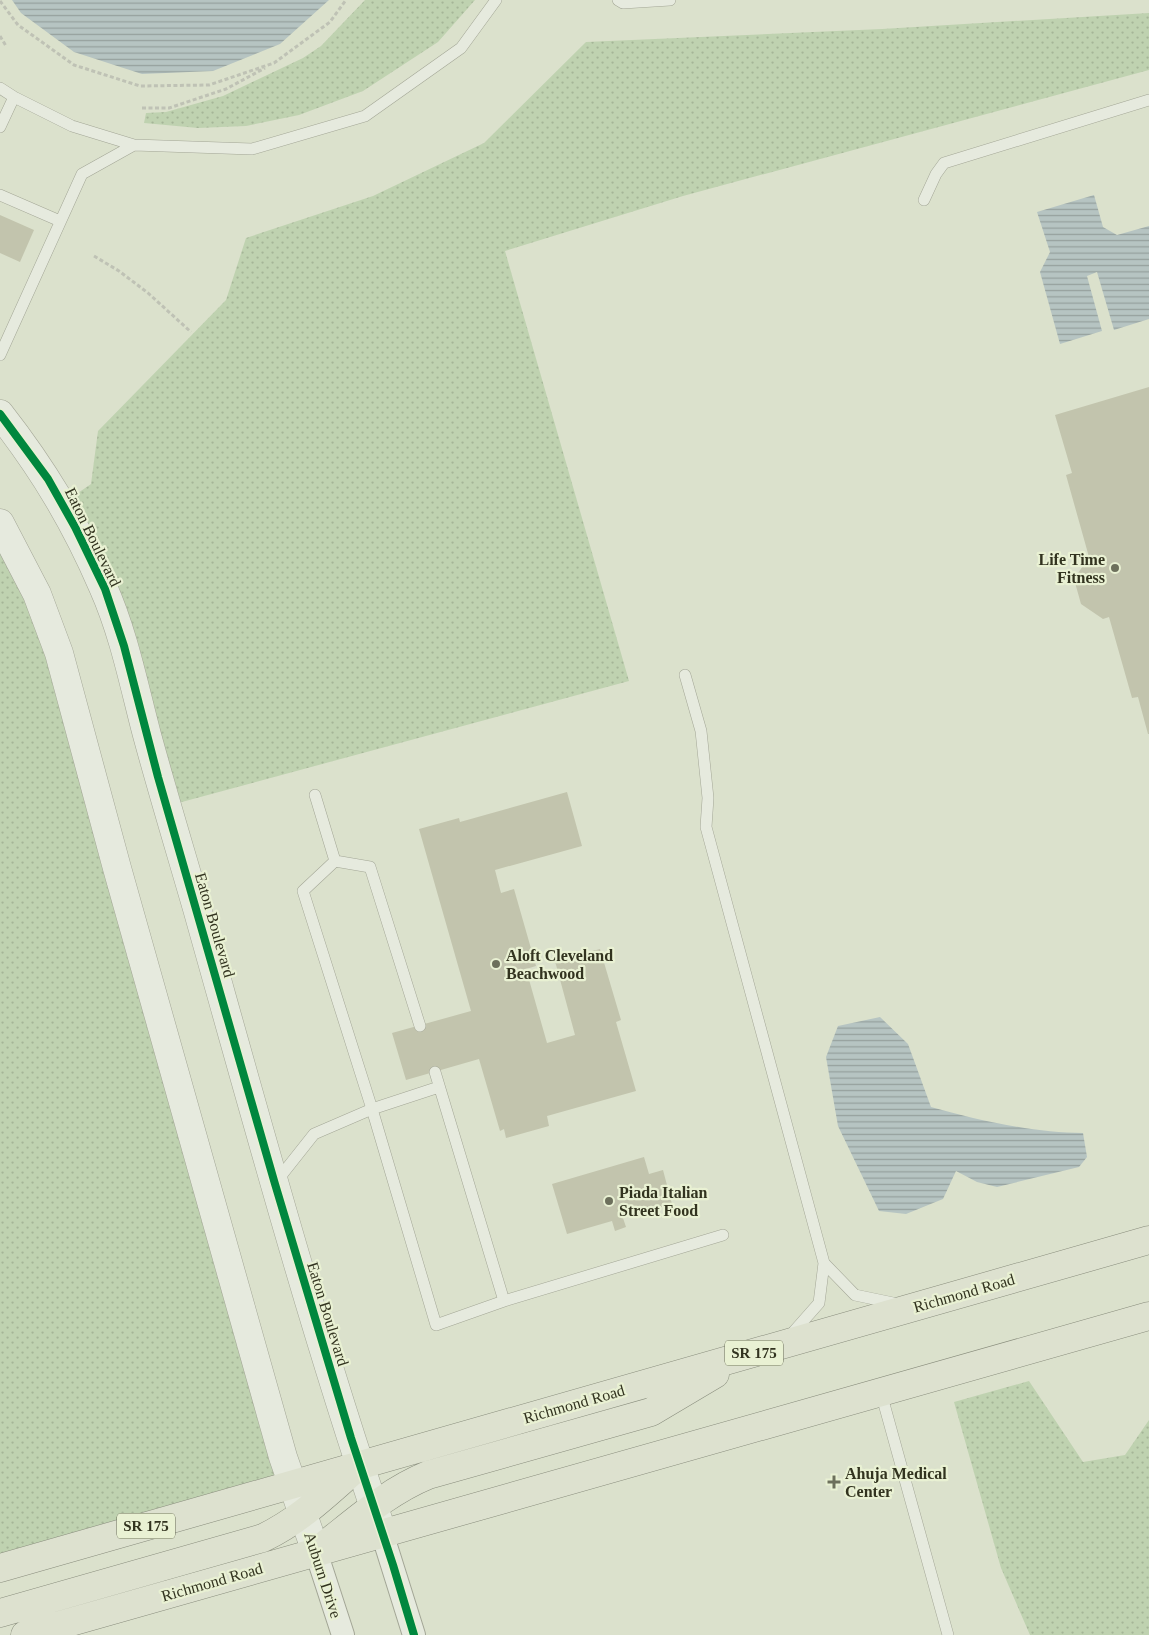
<svg xmlns="http://www.w3.org/2000/svg" width="1149" height="1635" font-family="Georgia,serif">
<style>
.grass{fill:url(#grass-dots)}
.water{fill:url(#water-rules)}
.building{fill:#c2c4ad}
.lines{fill:none;stroke-linecap:round;stroke-linejoin:round}
.service-casing{stroke:#a3a696;stroke-width:12}
.minor-casing{stroke:#a3a696;stroke-width:24}
.tertiary-casing{stroke:#a3a696;stroke-width:29}
.primary-casing{stroke:#888c7c;stroke-width:29}
.path{stroke:#bfc2b5;stroke-width:3;stroke-dasharray:4 2.5;stroke-linecap:butt}
.service{stroke:#e6eade;stroke-width:11}
.minor{stroke:#e6eade;stroke-width:22}
.tertiary{stroke:#e6eade;stroke-width:28}
.primary{stroke:#dde1cf;stroke-width:28}
.cycleway-casing{stroke:#e9f1d3;stroke-width:11}
.cycleway{stroke:#00873e;stroke-width:8}
.poi-dot{fill:#6d705c;stroke:#e9f1d3;stroke-width:2}
.labels{text-anchor:middle;dominant-baseline:central;stroke-width:4.5;stroke-linejoin:round;paint-order:stroke}
.shield{fill:#e9f1d3;stroke:#696c55;stroke-width:1}
.shield-label{font-size:15px;font-weight:bold;fill:#32331f}
.street-label{font-size:16px;fill:#32331f;stroke:#e9f1d3}
.poi-label{font-size:16px;font-weight:bold;fill:#32331f;stroke:#e9f1d3;text-anchor:start}
</style>
<defs>
<pattern id="grass-dots" width="8" height="8" patternUnits="userSpaceOnUse" patternTransform="scale(1.25)"><rect width="8" height="8" fill="#bfd2b0"/><path d="M2 2h.1M6 6h.1" fill="none" stroke="#a5b597" stroke-width="1.8" stroke-linecap="round"/></pattern>
<pattern id="water-rules" width="6" height="5" patternUnits="userSpaceOnUse" patternTransform="scale(1.25)"><rect width="6" height="5" fill="#b6c4c2"/><path d="M0 2.5h6" fill="none" stroke="#95a09d"/></pattern>
</defs>
<rect width="100%" height="100%" fill="#dbe1cc"/>
<path class="grass" d="M365 0H475L438 42 363 91 299 115 246 126 198 128 144 123 146 113 166 112 223 96 303 58 321 46Z
M1149 13V70L683 196 505 251 629 681 167 806 62 504 91 484 98 431 226 300 246 238 373 196 484 143 586 42 882 29Z
M0 523 37 594 293 1484 0 1568Z
M1029 1381 1083 1462 1125 1455 1149 1420V1635H1030L1001 1568 954 1402Z"/>
<path class="water" d="M12 0H329L280 44 213 71 142 74 74 52 21 13Z
M1094 195 1103 227 1117 235 1149 226V319L1114 330 1097 272 1087 276 1102 331 1060 344 1040 272 1050 252 1037 212Z
M880 1017 908 1044 931 1107C977 1120 1035 1133 1083 1133L1087 1157 1079 1167 997 1187 977 1182 956 1171 943 1199 906 1214 879 1211 838 1126 826 1057 838 1026Z"/>
<path class="building" d="M0 215 34 230 20 262 0 253Z
M1149 387V734H1148L1138 697 1132 698 1109 617 1103 619 1081 604 1074 579 1089 557 1066 475 1072 473 1055 415Z
M567 792 582 846 495 870 501 893 514 889 536 966 526 969 547 1043 575 1035 555 961 600 949 621 1020 616 1022 636 1091 547 1116 549 1126 506 1138 504 1129 500 1131 479 1059 406 1080 392 1033 471 1011 419 829 459 818 460 822Z
M644 1157 649 1174 663 1170 672 1204 623 1218 626 1227 615 1231 612 1221 567 1234 552 1184Z"/>
<g class="lines">
<g class="service-casing">
<path id="service" d="M618 0 623 3 670 0
M0 88 14 97 72 126 134 145 252 149 365 116 461 48 496 0
M0 127 14 97
M0 195 60 221
M924 200 936 174 944 163 1149 100
M0 355 82 174 134 145
M685 675 701 731 708 798 706 827 824 1263
M315 795 335 861 303 891 372 1109 439 1087
M335 861 370 867 420 1026
M435 1072 504 1301
M276 1182 314 1134 372 1109 436 1325 504 1301 723 1235
M789 1337 819 1303 824 1263 855 1295 898 1304
M881 1393 948 1635"/>
</g>
<g class="minor-casing">
<path id="minor" d="M382 1533 414 1635
M316 1552 343 1635"/>
</g>
<g class="tertiary-casing">
<path id="tertiary" d="M0 414C43 469 75 522 103 587 124 634 134 686 147 735 163 794 181 853 198 912 256 1118 312 1325 381 1528
M0 523 37 594 59 653 117 868 283 1457 316 1552"/>
</g>
<g class="primary-casing">
<path id="primary" d="M326 1544C359 1518 389 1491 428 1475L651 1412 715 1374
M0 1568 1149 1240
M0 1613 263 1538C300 1520 324 1496 355 1469
M25 1635 1149 1316"/>
</g>
<path class="path" d="M0 1 18 25 74 65 140 86 209 85 274 63 330 22 346 0
M0 36 6 46
M142 108H169L226 89 265 68
M94 256 119 271 148 293 191 332"/>
<use href="#service" class="service"/>
<use href="#minor" class="minor"/>
<use href="#tertiary" class="tertiary"/>
<use href="#primary" class="primary"/>
<g class="cycleway-casing">
<path id="cycleway" d="M0 414 48 479 75 527 105 589 124 646 158 777 275 1184 351 1438 393 1565 414 1635"/>
</g>
<use href="#cycleway" class="cycleway"/>
</g>
<g class="poi-dot">
<circle cx="1115" cy="568" r="5"/>
<circle cx="496" cy="964" r="5"/>
<circle cx="609" cy="1201" r="5"/>
<path d="M831.5 1474.5h5v5h5v5h-5v5h-5v-5h-5v-5h5z"/>
</g>
<g class="labels">
<g class="shield">
<rect x="725" y="1340.5" width="58" height="25" rx="4"/>
<rect x="117" y="1513.5" width="58" height="25" rx="4"/>
</g>
<g class="shield-label">
<text x="754" y="1353">SR 175</text>
<text x="146" y="1526">SR 175</text>
</g>
<g class="street-label">
<text transform="translate(93 537) rotate(64)">Eaton Boulevard</text>
<text transform="translate(215 925) rotate(74)">Eaton Boulevard</text>
<text transform="translate(964 1293) rotate(-16)">Richmond Road</text>
<text transform="translate(328 1314) rotate(73)">Eaton Boulevard</text>
<text transform="translate(574 1404) rotate(-16)">Richmond Road</text>
<text transform="translate(323 1575) rotate(72)">Auburn Drive</text>
<text transform="translate(212 1582) rotate(-16)">Richmond Road</text>
</g>
<g class="poi-label">
<text x="1105" y="559" text-anchor="end">Life Time<tspan x="1105" dy="18">Fitness</tspan></text>
<text x="506" y="955">Aloft Cleveland<tspan x="506" dy="18">Beachwood</tspan></text>
<text x="619" y="1192">Piada Italian<tspan x="619" dy="18">Street Food</tspan></text>
<text x="845" y="1473">Ahuja Medical<tspan x="845" dy="18">Center</tspan></text>
</g>
</g>
</svg>
